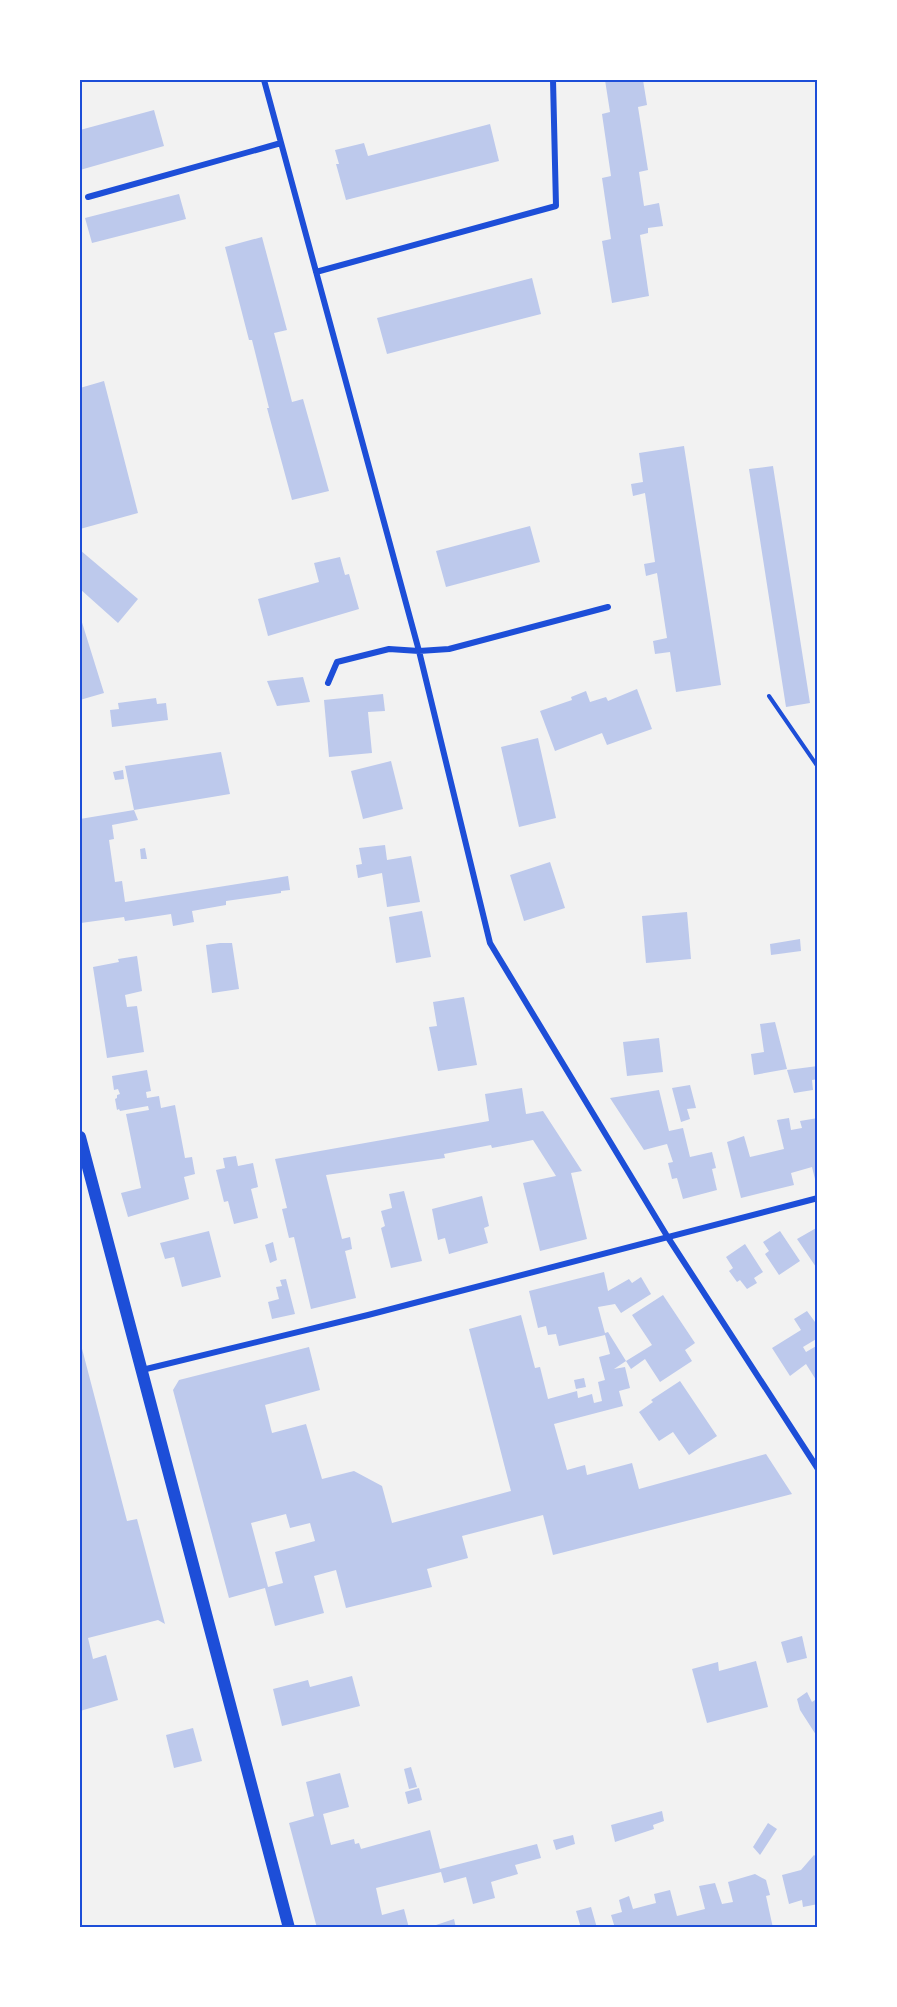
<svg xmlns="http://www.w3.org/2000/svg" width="897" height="2007" font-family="Barlow,sans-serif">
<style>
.building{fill:#bdc9ec;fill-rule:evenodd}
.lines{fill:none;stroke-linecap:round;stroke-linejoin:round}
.path{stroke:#1d4ed8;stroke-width:4}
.minor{stroke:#1d4ed8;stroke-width:6}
.secondary{stroke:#1d4ed8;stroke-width:12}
.neatline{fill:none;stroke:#1d4ed8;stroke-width:2}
</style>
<rect width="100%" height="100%" fill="#f2f2f2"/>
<path class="building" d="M605 80H643L647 105 638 107 648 170 639 172 644 206 659 203 663 226 648 228V233L640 235 649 296 612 303 602 241 611 239 602 178 611 176 602 114 610 112Z
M154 110 164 146 80 170V130Z
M490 124 499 161 346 200 336 164H339L335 150 364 143 368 156Z
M179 194 186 219 92 243 85 218Z
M262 237 287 330 274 333 292 402 303 399 329 491 292 500 267 408H269L252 340H249L225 247Z
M532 278 541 314 387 354 377 318Z
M104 381 138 513 80 529V388Z
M684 446 721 685 676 692 670 652 655 654 653 641 667 638 657 573 646 576 644 564 655 562 645 493 633 496 631 484 643 482 639 453Z
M773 466 810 703 786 707 749 469Z
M530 526 540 562 446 587 436 551Z
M80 550 138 599 118 623 80 589Z
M340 557 345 575 349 574 359 609 268 636 258 599 319 582 314 563Z
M80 616 104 693 80 700Z
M303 677 310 702 277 706 267 681Z
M637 689 652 729 607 745 602 733 555 751 540 711 572 700 571 697 586 691 590 702 606 697 608 701Z
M383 694 385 711 368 712 372 753 329 757 324 700Z
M156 698 157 704 166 703 168 720 112 727 110 710 119 709 118 703Z
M538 738 556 818 519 827 501 747Z
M221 752 230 794 134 810 125 766Z
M391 761 403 809 363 819 351 771Z
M123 770 124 779 115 780 113 772Z
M134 810 138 820 112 825 114 839 109 840 115 882 122 881 125 902 288 876 290 890 281 891V893L226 901V905L192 911 194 922 173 926 171 914 125 921 124 917 81 923 80 819Z
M385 845 387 860 411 856 420 902 387 907 382 873 358 878 356 865 362 864 359 848Z
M145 848 147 859H141L140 849Z
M550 862 565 908 524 921 510 875Z
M422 911 431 957 396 963 389 917Z
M687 912 691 959 646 963 642 916Z
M800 939 801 951 771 955 770 944Z
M220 943H232L239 989 212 993 206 945Z
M137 956 142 991 125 995 127 1007 137 1006 144 1052 107 1058 93 967 119 962 118 959Z
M464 997 477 1065 438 1071 429 1027 437 1026 433 1002Z
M775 1022 787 1069 754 1075 751 1054 764 1052 760 1024Z
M659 1038 663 1072 627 1076 623 1042Z
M818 1066V1079L812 1080 813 1090 794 1093 787 1070Z
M147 1070 151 1091 146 1092 147 1098 159 1096 161 1108 175 1105 185 1158 192 1157 195 1174 184 1177 189 1199 128 1217 121 1193 141 1188 126 1114 149 1110 148 1106 120 1111 119 1109 117 1110 115 1099 117 1098V1095L120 1094 118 1089 114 1090 112 1076Z
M690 1085 696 1108 687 1109 690 1119 681 1122 672 1088Z
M522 1088 526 1114 543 1111 582 1171 571 1173 587 1239 540 1251 523 1183 556 1176 533 1140 492 1148 491 1145 444 1154 445 1158 326 1175 342 1239 350 1237 352 1249 345 1251 356 1298 311 1309 294 1237 289 1238 282 1209 287 1208 275 1159 489 1121 485 1094Z
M659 1090 669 1131 683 1128 690 1157 712 1152 716 1168 712 1169 717 1190 683 1199 677 1178 672 1179 668 1163 673 1162 667 1144 644 1150 610 1098Z
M789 1118 791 1130 802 1128 800 1121 818 1118V1178L815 1179 812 1167 791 1173 794 1185 741 1198 727 1142 744 1136 750 1157 784 1149 777 1120Z
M236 1156 238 1166 253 1163 258 1187 251 1189 258 1218 234 1224 228 1201 224 1202 216 1170 225 1168 223 1158Z
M404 1191 422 1261 391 1268 381 1228 385 1226 381 1211 392 1208 389 1194Z
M482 1196 489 1226 484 1228 488 1243 449 1254 445 1238 438 1240 432 1209Z
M818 1227V1270L797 1239Z
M209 1231 221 1277 182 1287 174 1257 165 1259 160 1243Z
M780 1231 800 1261 779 1275 765 1254 769 1251 763 1242Z
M273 1242 277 1260 270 1263 265 1245Z
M745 1244 763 1272 754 1278 757 1283 747 1289 740 1280 737 1282 729 1271 733 1268 726 1257Z
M604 1272 608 1291 629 1279 632 1283 641 1277 651 1294 621 1313 615 1304 598 1307 605 1333 608 1332 626 1361 614 1369 625 1367 630 1388 619 1391 623 1406 554 1424 567 1470 585 1465 587 1475 632 1463 639 1489 766 1454 792 1494 553 1555 543 1515 462 1536 468 1558 427 1569 432 1587 346 1608 336 1570 314 1576 324 1613 275 1626 265 1588 229 1598 173 1390 179 1380 309 1347 320 1390 265 1405 272 1433 306 1424 322 1479 354 1471 382 1486 392 1523 511 1491 469 1329 521 1315 535 1368 540 1367 548 1399 577 1391 578 1398 592 1394 594 1403 602 1401 598 1382 605 1380 599 1357 610 1354 605 1335 559 1346 556 1334 548 1335 546 1326 538 1328 529 1291ZM286 1514 290 1528 310 1523 315 1541 275 1552 283 1583 268 1587 251 1523Z
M286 1279 295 1314 272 1319 268 1302 279 1299 276 1287 282 1286 280 1280Z
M663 1295 695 1343 685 1350 692 1361 660 1382 645 1359 631 1369 626 1361 652 1345 632 1315Z
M807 1311 815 1322 818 1320V1338L803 1347 806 1352 818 1345V1383L806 1364 790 1376 772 1348 801 1330 794 1319Z
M80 1341 127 1521 137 1519 165 1624 158 1620 88 1638 93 1659 106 1655 118 1700 80 1711Z
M584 1378 586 1387 576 1389 574 1380Z
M680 1381 717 1436 689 1455 673 1432 659 1441 639 1412 653 1402 651 1400Z
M802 1636 807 1658 787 1663 781 1642Z
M756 1661 768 1707 707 1723 692 1669 718 1662 719 1671Z
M352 1676 360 1706 282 1726 273 1689 308 1680 310 1687Z
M807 1692 812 1702 818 1698V1738L800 1710 797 1699Z
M193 1728 202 1761 174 1768 166 1735Z
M411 1767 417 1787 409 1789 404 1769Z
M340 1773 349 1807 323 1814 331 1845 354 1839 355 1844 359 1843 361 1849 430 1830 440 1869 537 1844 541 1858 515 1865 518 1874 491 1882 495 1898 473 1904 466 1877 444 1883 441 1872 376 1888 382 1915 404 1909 409 1928H317L289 1823 314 1816 306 1782Z
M419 1788 422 1800 408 1804 405 1792Z
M662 1811 664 1821 653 1825 654 1829 615 1842 611 1825Z
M768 1823 777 1829 760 1855 753 1847Z
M573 1835 575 1844 556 1850 553 1840Z
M814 1855 818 1858V1904L803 1907 802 1900 789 1904 782 1875 801 1870Z
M755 1874 766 1880 770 1895 766 1896 773 1928H615L611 1915 622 1912 619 1900 629 1896 633 1909 656 1903 654 1894 670 1890 677 1916 705 1909 699 1886 715 1883 722 1904 733 1902 728 1882Z
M591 1907 597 1928H581L576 1911Z
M454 1919 456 1928H430V1927Z"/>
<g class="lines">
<path class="path" d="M769 696 818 767"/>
<path class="minor" d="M264 80 419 651 490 943 667 1236 818 1469
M88 197 281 143
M316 272 556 206 553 80
M328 683 337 662 389 649 419 651 449 649 608 607
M142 1370 368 1315 818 1198"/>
<path class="secondary" d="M80 1137 289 1928"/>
</g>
<rect width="897" height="2007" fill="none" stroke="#ffffff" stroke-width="162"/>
<rect x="81" y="81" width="735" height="1845" class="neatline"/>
</svg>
